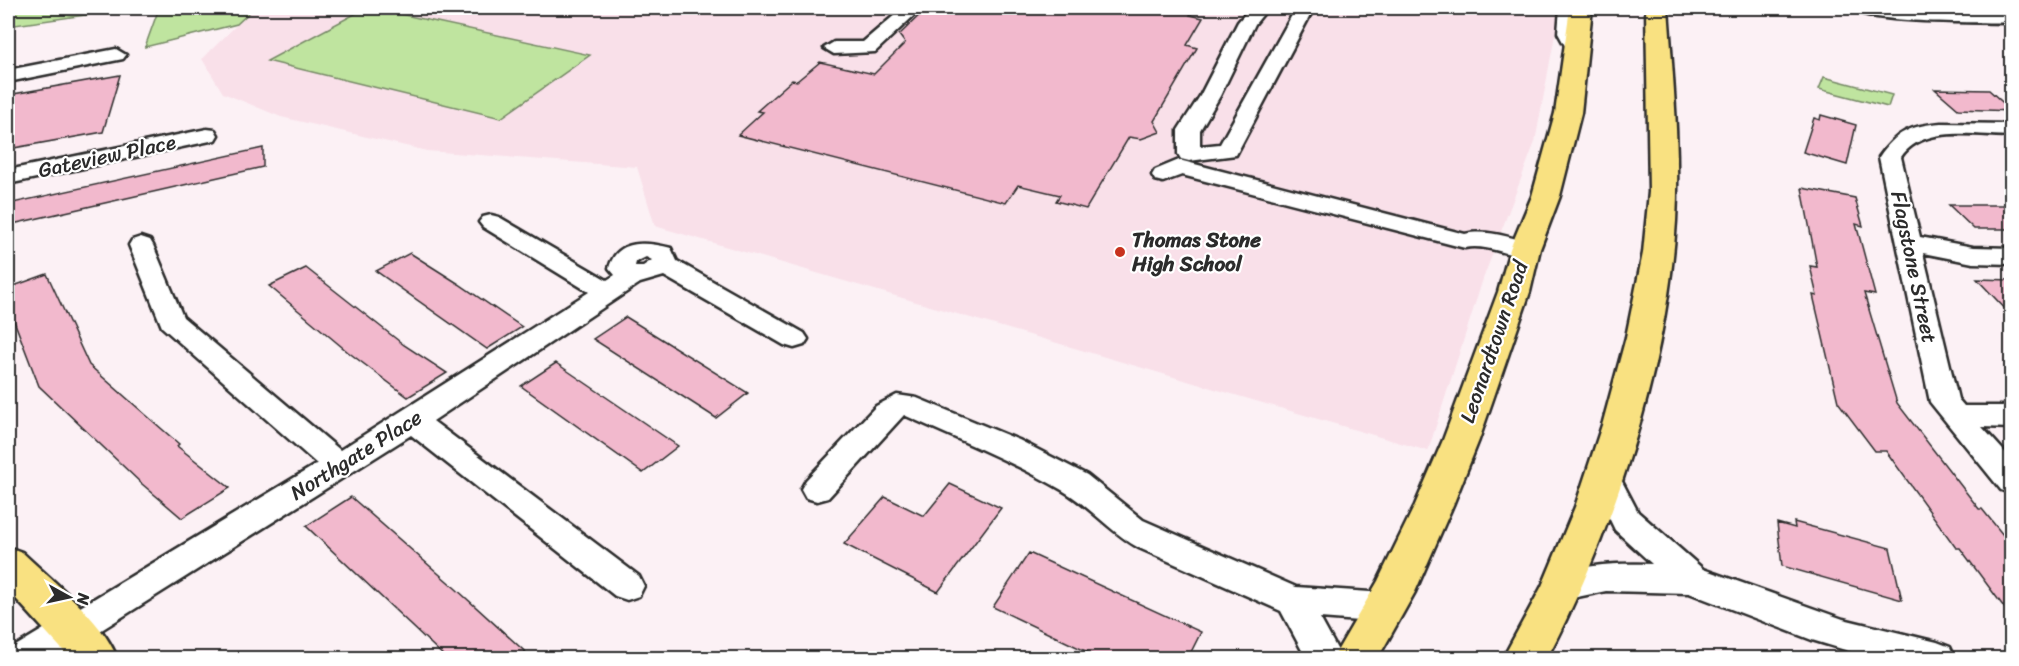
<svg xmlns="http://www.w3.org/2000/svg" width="2019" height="666" font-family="Sriracha,sans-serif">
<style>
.built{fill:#f9e0e9}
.green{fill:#bfe49f;stroke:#758865;stroke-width:1.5}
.building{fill:#f2b9cd;stroke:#2b2b2b;stroke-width:1.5}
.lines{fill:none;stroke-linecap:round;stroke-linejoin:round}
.minor-casing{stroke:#2b2b2b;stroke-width:5}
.major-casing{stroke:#2b2b2b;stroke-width:5}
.highway-casing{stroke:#2b2b2b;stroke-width:5}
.minor{fill:#fff;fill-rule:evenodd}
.major{fill:#f9e181;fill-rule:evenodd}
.highway{fill:#f9e181;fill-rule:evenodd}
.poi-dot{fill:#c8321e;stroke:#fff;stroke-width:2}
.labels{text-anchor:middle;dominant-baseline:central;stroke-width:4.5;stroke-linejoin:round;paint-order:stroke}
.street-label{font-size:21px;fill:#2b2b2b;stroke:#fff}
.poi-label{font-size:21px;font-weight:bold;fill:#2b2b2b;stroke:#fff;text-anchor:start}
</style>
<rect width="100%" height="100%" fill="#fcf1f5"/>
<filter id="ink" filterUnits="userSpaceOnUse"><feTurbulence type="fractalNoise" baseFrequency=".0167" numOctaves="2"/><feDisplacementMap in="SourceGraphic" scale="12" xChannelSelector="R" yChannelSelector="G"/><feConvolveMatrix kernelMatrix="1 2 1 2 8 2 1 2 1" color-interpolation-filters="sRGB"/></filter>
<g filter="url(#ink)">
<path class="built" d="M254 8H1560L1535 142 1483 279 1428 451 655 226 637 167 427 151 281 117 223 93 202 59Z"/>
<path class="green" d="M8 8H135L8 26Z
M159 8H254L237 24 145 47Z
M366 8H372L590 55 501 118 267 61Z
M1824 77 1892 95 1888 107 1819 89Z"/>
<path class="building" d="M927 8 966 11 969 8H1194L1190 15 1203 18 1187 45 1197 48 1154 121 1160 132 1141 139 1129 137 1086 209 1056 201 1060 195 1018 185 1006 203 738 135 763 112 757 111 792 80 797 81 820 62 874 74 905 43 899 35Z
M120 75 103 132 8 149V95Z
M1935 89 1989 90 2012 111 1958 109Z
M1821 115 1856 125 1847 165 1803 152 1814 118 1820 120Z
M263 148V167L8 225V204Z
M1802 188 1855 198 1863 226 1856 224 1875 295 1864 293 1897 403 1979 509H1982L2012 546V618L1960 548H1956L1886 451H1875L1838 402 1813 295 1817 296 1810 266 1817 267Z
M1949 205H2012V229H1974Z
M410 253 459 284 522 327 487 349 376 271Z
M306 268 404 345 447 373 408 397 348 352 269 286Z
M47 274 89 365 179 444 177 446 230 488 182 518 142 484 39 386 8 305V288Z
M1977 279 2012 280V316Z
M626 317 748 393 716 418 593 339Z
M556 363 678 446 643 473 521 386Z
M950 484 1001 508 938 592 844 544 885 497 924 516Z
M351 497 455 588 532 658H446L306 526Z
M1794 522 1890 548 1902 600 1782 566 1777 523 1795 528Z
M1029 553 1201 632 1188 658H1100L993 607Z"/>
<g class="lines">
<g class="minor-casing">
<path id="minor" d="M903 8H922L875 52 834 54 824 48 834 42H863Z
M1250 8H1268L1255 24 1220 96 1200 130V146L1220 144 1296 8H1314L1236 155 1189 161 1181 159 1178 154V130L1200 96 1238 22Z
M1560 8H1578L1576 33 1586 49 1583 53H1569L1558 33Z
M1851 8 2012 11V23C1987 22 1862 24 1851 8Z
M116 49 126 55 123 59 8 82V70Z
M1941 123 2012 124V136C1976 136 1924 124 1901 157L1920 237 1973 247 2012 248V264L1973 263 1923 253 1958 399 1964 406H2012V428L1982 427 2012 460V494L2001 490 1930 402 1879 157C1897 131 1910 126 1941 123Z
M207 129 215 130 218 135 215 140 8 184V170Z
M1179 160 1465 234C1487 229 1512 238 1534 244L1537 249 1534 254C1511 260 1489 243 1465 248L1182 175 1163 182 1155 180 1152 175 1155 170Z
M491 215 499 217 607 280 615 275 609 268C617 238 647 242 671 248L677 261 804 333 808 339 804 345 794 348 784 345 664 276 640 283 433 421 639 576 644 586 639 596 627 600 615 596 411 435 57 658H9L14 647 317 464 162 327 129 245 132 240 141 237 150 240 153 245 183 317 340 450 589 292 483 227 479 222 483 217ZM646 257 652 260 643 266H635L636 262Z
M897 395 917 398 1019 440 1087 475 1143 520 1296 587 1385 593 1397 598 1402 608 1397 618 1385 623 1320 618 1342 658H1306L1281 611 1139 548C1111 533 1090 506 1062 490 1012 461 957 439 904 415L828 498 817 501 806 498 801 489 806 480 876 406Z
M1604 464 1615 468 1638 512 1703 569 1843 619 1937 642 1950 647 1955 658H1872L1812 640 1689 593 1606 591 1563 600 1551 596 1546 586 1551 576C1585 564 1617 563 1652 564L1615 530 1589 476 1593 468Z"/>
</g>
<g class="major-casing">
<path id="major" d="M8 547 22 552C52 581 103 620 117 658H70L8 590Z"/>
</g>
<g class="highway-casing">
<path id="highway" d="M1570 8H1592L1581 113 1560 196 1540 249 1530 292 1479 440 1453 505 1415 592 1378 658H1333L1378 581 1415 505 1443 440 1498 292 1510 249 1532 196 1555 113Z
M1646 8H1668C1673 79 1680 150 1676 221 1667 367 1614 530 1547 658H1503L1542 586 1575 507 1603 422 1626 337 1643 253 1649 192Z"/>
</g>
<use href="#minor" class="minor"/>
<use href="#major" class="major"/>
<use href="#highway" class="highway"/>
</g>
</g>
<circle class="poi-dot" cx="1120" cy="252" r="6"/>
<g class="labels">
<g class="street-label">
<text transform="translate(107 156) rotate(-12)">Gateview Place</text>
<text transform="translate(1914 267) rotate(78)">Flagstone Street</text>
<text transform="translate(1494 342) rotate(-71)">Leonardtown Road</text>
<text transform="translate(356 455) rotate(-32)">Northgate Place</text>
</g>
<g class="poi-label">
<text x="1132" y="240">Thomas Stone<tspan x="1132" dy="24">High School</tspan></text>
</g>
</g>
<rect width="2019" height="666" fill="none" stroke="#fff" stroke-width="30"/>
<rect x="15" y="15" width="1989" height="636" fill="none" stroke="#2b2b2b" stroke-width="2" filter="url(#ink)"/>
<g transform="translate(69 597) rotate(98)" stroke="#ffffff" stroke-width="4.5" paint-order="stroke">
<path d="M0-4.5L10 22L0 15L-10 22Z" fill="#2b2b2b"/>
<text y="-9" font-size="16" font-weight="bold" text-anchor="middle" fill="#2b2b2b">N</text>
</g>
</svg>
